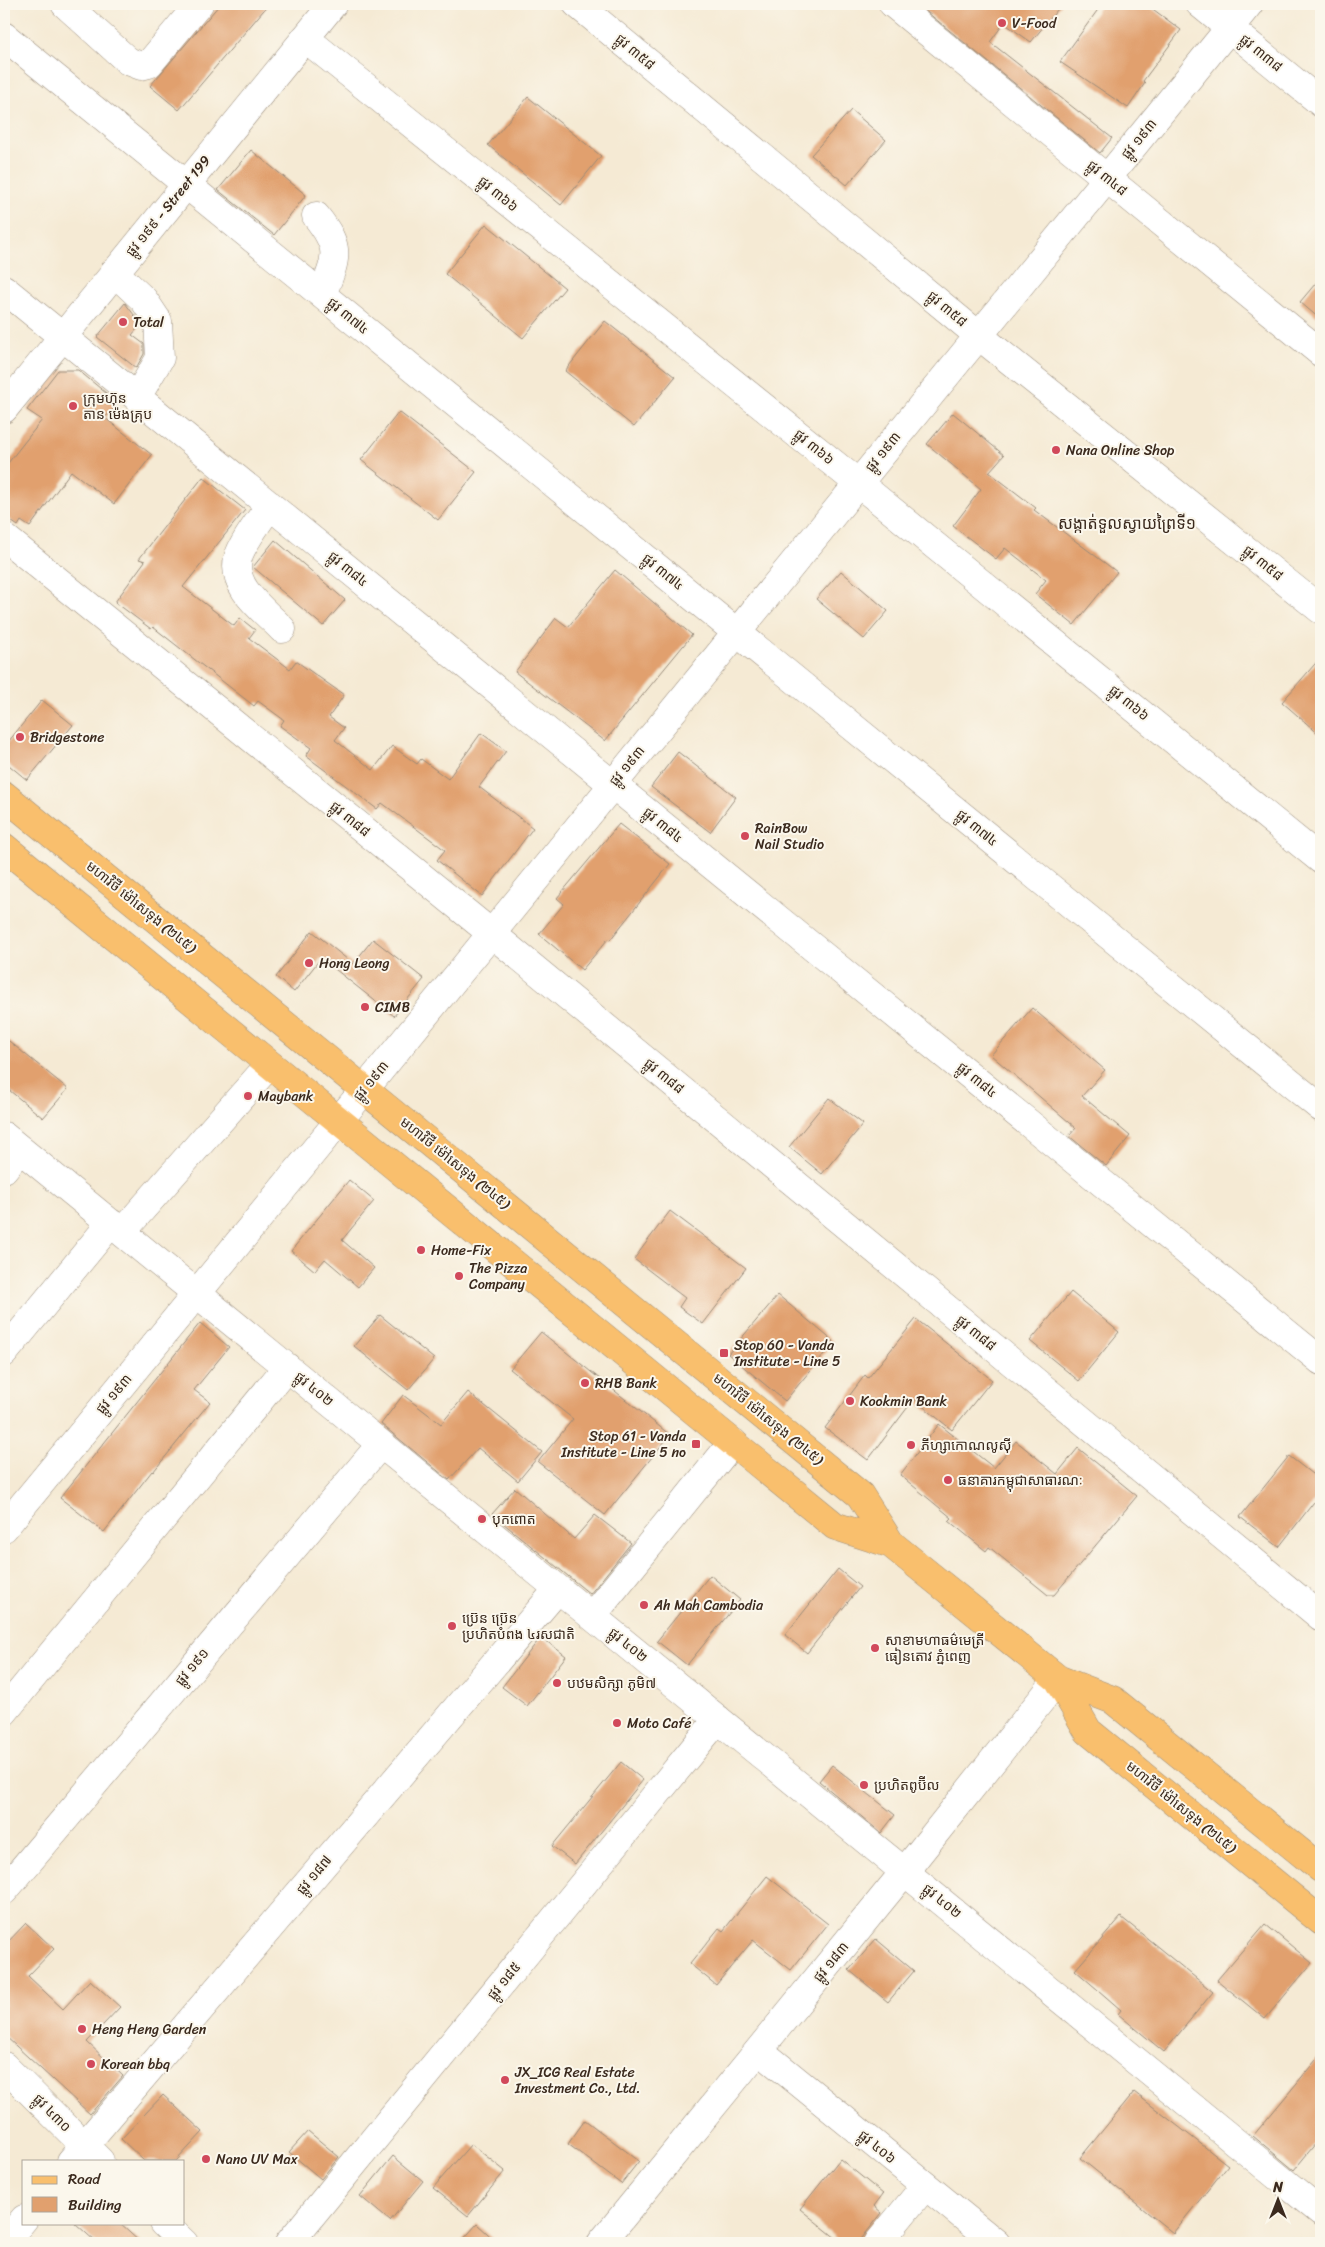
<svg xmlns="http://www.w3.org/2000/svg" width="1325" height="2247" font-family="Sriracha,'Noto Sans Khmer',sans-serif">
<style>
.building{fill:#e1a06e}
.lines{fill:none;stroke-linecap:round;stroke-linejoin:round}
.minor-casing{stroke:#988a79;stroke-width:29}
.major-casing{stroke:#988a79;stroke-width:29}
.minor{stroke:#fff;stroke-width:28}
.major{stroke:#f9bf6d;stroke-width:28}
.poi-dot{fill:#d1495b;stroke:#fbf7ec;stroke-width:2}
.labels{text-anchor:middle;dominant-baseline:central;stroke-width:4;stroke-linejoin:round;paint-order:stroke}
.poi-label{font-size:14px;fill:#3b2a1e;stroke:#fbf7ec;text-anchor:start}
.street-label{font-size:14px;fill:#3b2a1e;stroke:#fbf7ec}
.quarter-label{font-size:16px;fill:#3b2a1e;stroke:#fbf7ec}
</style>
<rect width="100%" height="100%" fill="#fbf7ec"/>
<filter id="ink" filterUnits="userSpaceOnUse"><feTurbulence type="fractalNoise" baseFrequency=".02" numOctaves="2"/><feDisplacementMap in="SourceGraphic" scale="10" xChannelSelector="R" yChannelSelector="G"/><feConvolveMatrix kernelMatrix="1 2 1 2 8 2 1 2 1" color-interpolation-filters="sRGB"/></filter>
<filter id="wash" filterUnits="userSpaceOnUse"><feTurbulence type="fractalNoise" baseFrequency=".0096" numOctaves="4" result="noise"/><feDisplacementMap in="SourceGraphic" scale="20" xChannelSelector="R" yChannelSelector="G"/><feGaussianBlur stdDeviation="1.12" result="paint"/><feColorMatrix in="noise" values="0 0 0 0 0 0 0 0 0 0 0 0 0 0 0 0 0 1.4 0 .05"/><feComposite in="paint" operator="in"/></filter>
<g filter="url(#wash)">
<rect width="100%" height="100%" fill="#f5ead4"/>
<g id="blocks">
<path class="building" d="M220 4H269L179 110 150 86Z
M917 4H1062L1031 42 1004 23 990 42 1112 138 1100 153Z
M1102 4H1146L1181 30 1143 81 1145 83 1128 108 1060 62Z
M528 97 601 156 561 205 488 145Z
M851 110 886 140 847 185 811 155Z
M251 150 306 195 274 235 218 190Z
M486 224 565 288 523 338 445 274Z
M1321 277V320L1300 302Z
M125 303 141 324 132 335 144 344V354L136 368 97 337Z
M605 321 675 377 634 427 565 371Z
M58 370H78L118 403 105 418 152 455 114 504 71 471 30 527 21 521 18 526 4 516V468L42 420 27 410Z
M399 412 476 472 438 520 361 460Z
M953 413 1004 455 989 472 1036 508 1034 510 1117 572 1074 625 1035 594 1046 580 1005 548 996 559 953 526 981 489 927 444Z
M203 477 245 510 183 587 234 626 240 618 255 630 249 638 290 669 296 661 344 695 329 717 344 728 335 740 373 770 392 746 417 764 421 759 448 779 481 733 506 751 479 787 533 828 482 896 437 860 445 850 382 803 377 809 306 756 311 748 280 726 284 720 258 701 254 706 153 627 151 629 115 602 145 561 139 559Z
M275 540 345 600 323 626 253 567Z
M615 570 692 635 605 741 515 672 556 618 568 627Z
M841 571 888 611 864 639 816 599Z
M1321 657V736L1282 702Z
M42 700 73 725 27 780 4 761V747Z
M678 752 736 797 710 832 651 787Z
M619 824 670 864 610 940 608 939 582 970 539 934 564 904 557 898Z
M312 931 353 964 373 939 424 979 394 1016 321 958 294 992 276 977Z
M1032 1008 1105 1070 1082 1096 1130 1136 1106 1166 1069 1136 1076 1128 991 1055Z
M4 1037 68 1089 43 1118 4 1086Z
M829 1098 863 1124 822 1174 789 1147Z
M349 1180 374 1201 342 1240 374 1268 358 1287 325 1259 315 1271 291 1251Z
M670 1211 746 1268 703 1324 679 1307 685 1298 634 1259Z
M1071 1292 1119 1332 1079 1381 1030 1341Z
M778 1295 834 1342 785 1401 728 1354Z
M380 1315 434 1359 408 1390 354 1346Z
M916 1319 992 1380 952 1430 914 1399 868 1460 825 1428 865 1375 868 1378Z
M200 1323 229 1347 194 1390 210 1402 153 1472 152 1471 104 1532 60 1498Z
M541 1332 670 1435 605 1515 538 1462 573 1419 510 1369Z
M468 1392 542 1452 518 1481 478 1448 449 1480 381 1424 403 1395 441 1424Z
M939 1424 994 1468 1016 1441 1057 1474 1078 1448 1137 1496 1054 1595H1048L989 1547 986 1551 949 1521 952 1518 900 1475Z
M1289 1456 1321 1481V1493L1279 1547 1240 1517Z
M515 1488 574 1539 595 1515 631 1543 590 1594 492 1514Z
M838 1569 860 1587 807 1653 785 1635Z
M710 1575 740 1600 687 1665 657 1641Z
M541 1637 566 1656 527 1706 502 1687Z
M621 1762 643 1780 575 1864 552 1846Z
M832 1765 895 1815 881 1833 819 1781Z
M767 1876 828 1924 791 1970 753 1940 716 1985 690 1964 719 1928 723 1931Z
M1121 1917 1213 1992 1164 2052 1118 2014 1121 2010 1075 1970Z
M26 1923 54 1949 28 1976 63 2009 90 1980 120 2007 87 2042 123 2076 90 2114 4 2035V1946Z
M1265 1924 1312 1963 1265 2019 1217 1980Z
M876 1939 914 1971 888 2002 849 1970Z
M1321 2054V2137L1294 2170 1253 2136Z
M1134 2092 1228 2165 1173 2233 1080 2158Z
M163 2095 203 2132 176 2161H144L121 2139Z
M585 2120 639 2161 621 2184 568 2144Z
M308 2131 339 2157 321 2179 289 2152Z
M471 2144 505 2171 468 2216 433 2188Z
M393 2156 423 2181 390 2221 360 2196Z
M840 2159 883 2194 874 2206 882 2213 858 2243H842L800 2209Z
M75 2223H119L141 2243H97Z
M477 2224 498 2243H460Z"/>
</g>
</g>
<g filter="url(#ink)">
<use href="#blocks" fill-opacity="0" stroke="#988a79" stroke-width="1"/>
<g class="lines">
<g class="minor-casing">
<path id="minor" d="M65 4 128 61 141 66 149 64 199 4
M577 4 978 335 1321 610
M893 4 1321 353
M1200 4 1321 103
M4 36 1321 1108
M305 38 858 483 1321 860
M316 216C342 249 337 257 322 295
M114 272 144 300 158 321 160 358 137 397
M4 289 1321 1361
M4 409 333 4
M270 505C262 517 241 545 238 558 231 588 264 610 282 629
M4 537 491 933 1321 1617
M4 1136 1321 2212
M4 1169 20 1149
M122 1232 269 1065
M4 1353 111 1223
M4 1528 364 1090 1249 4
M592 1616 733 1442
M4 1712 287 1367
M4 1891 381 1444
M759 2050 996 2243
M4 2066 100 2161
M71 2161 558 1589
M163 2223 184 2243
M4 2243 24 2219
M289 2243 718 1719
M601 2243 905 1871 1058 1679
M878 2243 925 2186"/>
</g>
<g class="major-casing">
<path id="major" d="M4 795 860 1495 891 1544 1058 1679 1113 1700 1321 1869
M4 847 835 1526 891 1544
M1058 1679 1088 1731 1321 1921"/>
</g>
<use href="#minor" class="minor"/>
<use href="#major" class="major"/>
</g>
</g>
<g class="poi-dot">
<circle cx="1002" cy="23" r="5"/>
<circle cx="123" cy="322" r="5"/>
<circle cx="73" cy="406" r="5"/>
<circle cx="1056" cy="450" r="5"/>
<circle cx="20" cy="737" r="5"/>
<circle cx="745" cy="836" r="5"/>
<circle cx="309" cy="963" r="5"/>
<circle cx="365" cy="1007" r="5"/>
<circle cx="248" cy="1096" r="5"/>
<circle cx="421" cy="1250" r="5"/>
<circle cx="459" cy="1276" r="5"/>
<rect x="719" y="1348" width="10" height="10" rx="2.5"/>
<circle cx="585" cy="1383" r="5"/>
<circle cx="850" cy="1401" r="5"/>
<rect x="691" y="1439" width="10" height="10" rx="2.5"/>
<circle cx="911" cy="1445" r="5"/>
<circle cx="948" cy="1480" r="5"/>
<circle cx="482" cy="1519" r="5"/>
<circle cx="644" cy="1605" r="5"/>
<circle cx="452" cy="1626" r="5"/>
<circle cx="875" cy="1648" r="5"/>
<circle cx="557" cy="1683" r="5"/>
<circle cx="617" cy="1723" r="5"/>
<circle cx="864" cy="1785" r="5"/>
<circle cx="82" cy="2029" r="5"/>
<circle cx="91" cy="2064" r="5"/>
<circle cx="505" cy="2080" r="5"/>
<circle cx="206" cy="2159" r="5"/>
</g>
<g class="labels">
<g class="poi-label">
<text x="1012" y="23">V-Food</text>
<text x="133" y="322">Total</text>
<text x="83" y="398">ក្រុមហ៊ុន<tspan x="83" dy="16">តាន ម៉េងគ្រុប</tspan></text>
<text x="1066" y="450">Nana Online Shop</text>
<text x="30" y="737">Bridgestone</text>
<text x="755" y="828">RainBow<tspan x="755" dy="16">Nail Studio</tspan></text>
<text x="319" y="963">Hong Leong</text>
<text x="375" y="1007">CIMB</text>
<text x="258" y="1096">Maybank</text>
<text x="431" y="1250">Home-Fix</text>
<text x="469" y="1268">The Pizza<tspan x="469" dy="16">Company</tspan></text>
<text x="734" y="1345">Stop 60 - Vanda<tspan x="734" dy="16">Institute - Line 5</tspan></text>
<text x="595" y="1383">RHB Bank</text>
<text x="860" y="1401">Kookmin Bank</text>
<text x="686" y="1436" text-anchor="end">Stop 61 - Vanda<tspan x="686" dy="16">Institute - Line 5 no</tspan></text>
<text x="921" y="1445">ភីហ្សាកោណលូស៊ី</text>
<text x="958" y="1480">ធនាគារកម្ពុជាសាធារណៈ</text>
<text x="492" y="1519">បុកពោត</text>
<text x="654" y="1605">Ah Mah Cambodia</text>
<text x="462" y="1618">ប្រ៊េន ប្រ៊េន<tspan x="462" dy="16">ប្រហិតបំពង ៤រសជាតិ</tspan></text>
<text x="885" y="1640">សាខាមហាធម៌មេត្រី<tspan x="885" dy="16">ធៀនតោវ ភ្នំពេញ</tspan></text>
<text x="567" y="1683">បឋមសិក្សា ភូមិ៧</text>
<text x="627" y="1723">Moto Café</text>
<text x="874" y="1785">ប្រហិតពូប៊ីល</text>
<text x="92" y="2029">Heng Heng Garden</text>
<text x="101" y="2064">Korean bbq</text>
<text x="515" y="2072">JX_ICG Real Estate<tspan x="515" dy="16">Investment Co., Ltd.</tspan></text>
<text x="216" y="2159">Nano UV Max</text>
</g>
<g class="street-label">
<text transform="translate(635 52) rotate(40)">ផ្លូវ ៣៥៨</text>
<text transform="translate(1261 53) rotate(39)">ផ្លូវ ៣៣៨</text>
<text transform="translate(1139 139) rotate(-51)">ផ្លូវ ១៩៣</text>
<text transform="translate(1107 178) rotate(39)">ផ្លូវ ៣៤៨</text>
<text transform="translate(498 194) rotate(39)">ផ្លូវ ៣៦៦</text>
<text transform="translate(168 206) rotate(-51)">ផ្លូវ ១៩៩ - Street 199</text>
<text transform="translate(947 309) rotate(40)">ផ្លូវ ៣៥៨</text>
<text transform="translate(348 316) rotate(39)">ផ្លូវ ៣៧៤</text>
<text transform="translate(814 447) rotate(39)">ផ្លូវ ៣៦៦</text>
<text transform="translate(883 452) rotate(-51)">ផ្លូវ ១៩៣</text>
<text transform="translate(1263 563) rotate(39)">ផ្លូវ ៣៥៨</text>
<text transform="translate(348 569) rotate(39)">ផ្លូវ ៣៨៤</text>
<text transform="translate(663 572) rotate(39)">ផ្លូវ ៣៧៤</text>
<text transform="translate(1129 703) rotate(39)">ផ្លូវ ៣៦៦</text>
<text transform="translate(627 766) rotate(-51)">ផ្លូវ ១៩៣</text>
<text transform="translate(350 819) rotate(39)">ផ្លូវ ៣៨៨</text>
<text transform="translate(663 825) rotate(39)">ផ្លូវ ៣៨៤</text>
<text transform="translate(977 828) rotate(39)">ផ្លូវ ៣៧៤</text>
<text transform="translate(141 907) rotate(39)">មហាវិថី ម៉ៅសេទុង (២៤៥)</text>
<text transform="translate(664 1076) rotate(39)">ផ្លូវ ៣៨៨</text>
<text transform="translate(977 1080) rotate(39)">ផ្លូវ ៣៨៤</text>
<text transform="translate(371 1081) rotate(-51)">ផ្លូវ ១៩៣</text>
<text transform="translate(455 1163) rotate(39)">មហាវិថី ម៉ៅសេទុង (២៤៥)</text>
<text transform="translate(976 1333) rotate(39)">ផ្លូវ ៣៨៨</text>
<text transform="translate(314 1389) rotate(39)">ផ្លូវ ៤០២</text>
<text transform="translate(114 1394) rotate(-50)">ផ្លូវ ១៩៣</text>
<text transform="translate(768 1419) rotate(39)">មហាវិថី ម៉ៅសេទុង (២៤៥)</text>
<text transform="translate(628 1645) rotate(39)">ផ្លូវ ៤០២</text>
<text transform="translate(192 1667) rotate(-50)">ផ្លូវ ១៩១</text>
<text transform="translate(1181 1807) rotate(39)">មហាវិថី ម៉ៅសេទុង (២៤៥)</text>
<text transform="translate(314 1875) rotate(-50)">ផ្លូវ ១៨៧</text>
<text transform="translate(942 1901) rotate(39)">ផ្លូវ ៤០២</text>
<text transform="translate(831 1962) rotate(-51)">ផ្លូវ ១៨៣</text>
<text transform="translate(504 1981) rotate(-51)">ផ្លូវ ១៨៥</text>
<text transform="translate(52 2113) rotate(45)">ផ្លូវ ៤៣០</text>
<text transform="translate(877 2147) rotate(39)">ផ្លូវ ៤០៦</text>
</g>
<g class="quarter-label">
<text x="1127" y="523">សង្កាត់ទួលស្វាយព្រៃទី១</text>
</g>
</g>
<rect width="1325" height="2247" fill="none" stroke="#fbf7ec" stroke-width="20"/>
<rect x="22" y="2160" width="162" height="65" fill="#fbf7ec" stroke="#aea59a"/>
<rect x="32" y="2176" width="25" height="8" fill="#f9bf6d" stroke="#aea59a"/>
<text x="68" y="2184" font-size="15" fill="#3b2a1e">Road</text>
<rect x="32" y="2197" width="25" height="15" fill="#e1a06e" stroke="#aea59a"/>
<text x="68" y="2210" font-size="15" fill="#3b2a1e">Building</text>
<g transform="translate(1278 2200)" stroke="#fbf7ec" stroke-width="4" paint-order="stroke">
<path d="M0-4L9 19L0 12L-9 19Z" fill="#3b2a1e"/>
<text y="-8" font-size="14" font-weight="bold" text-anchor="middle" fill="#3b2a1e">N</text>
</g>
</svg>
